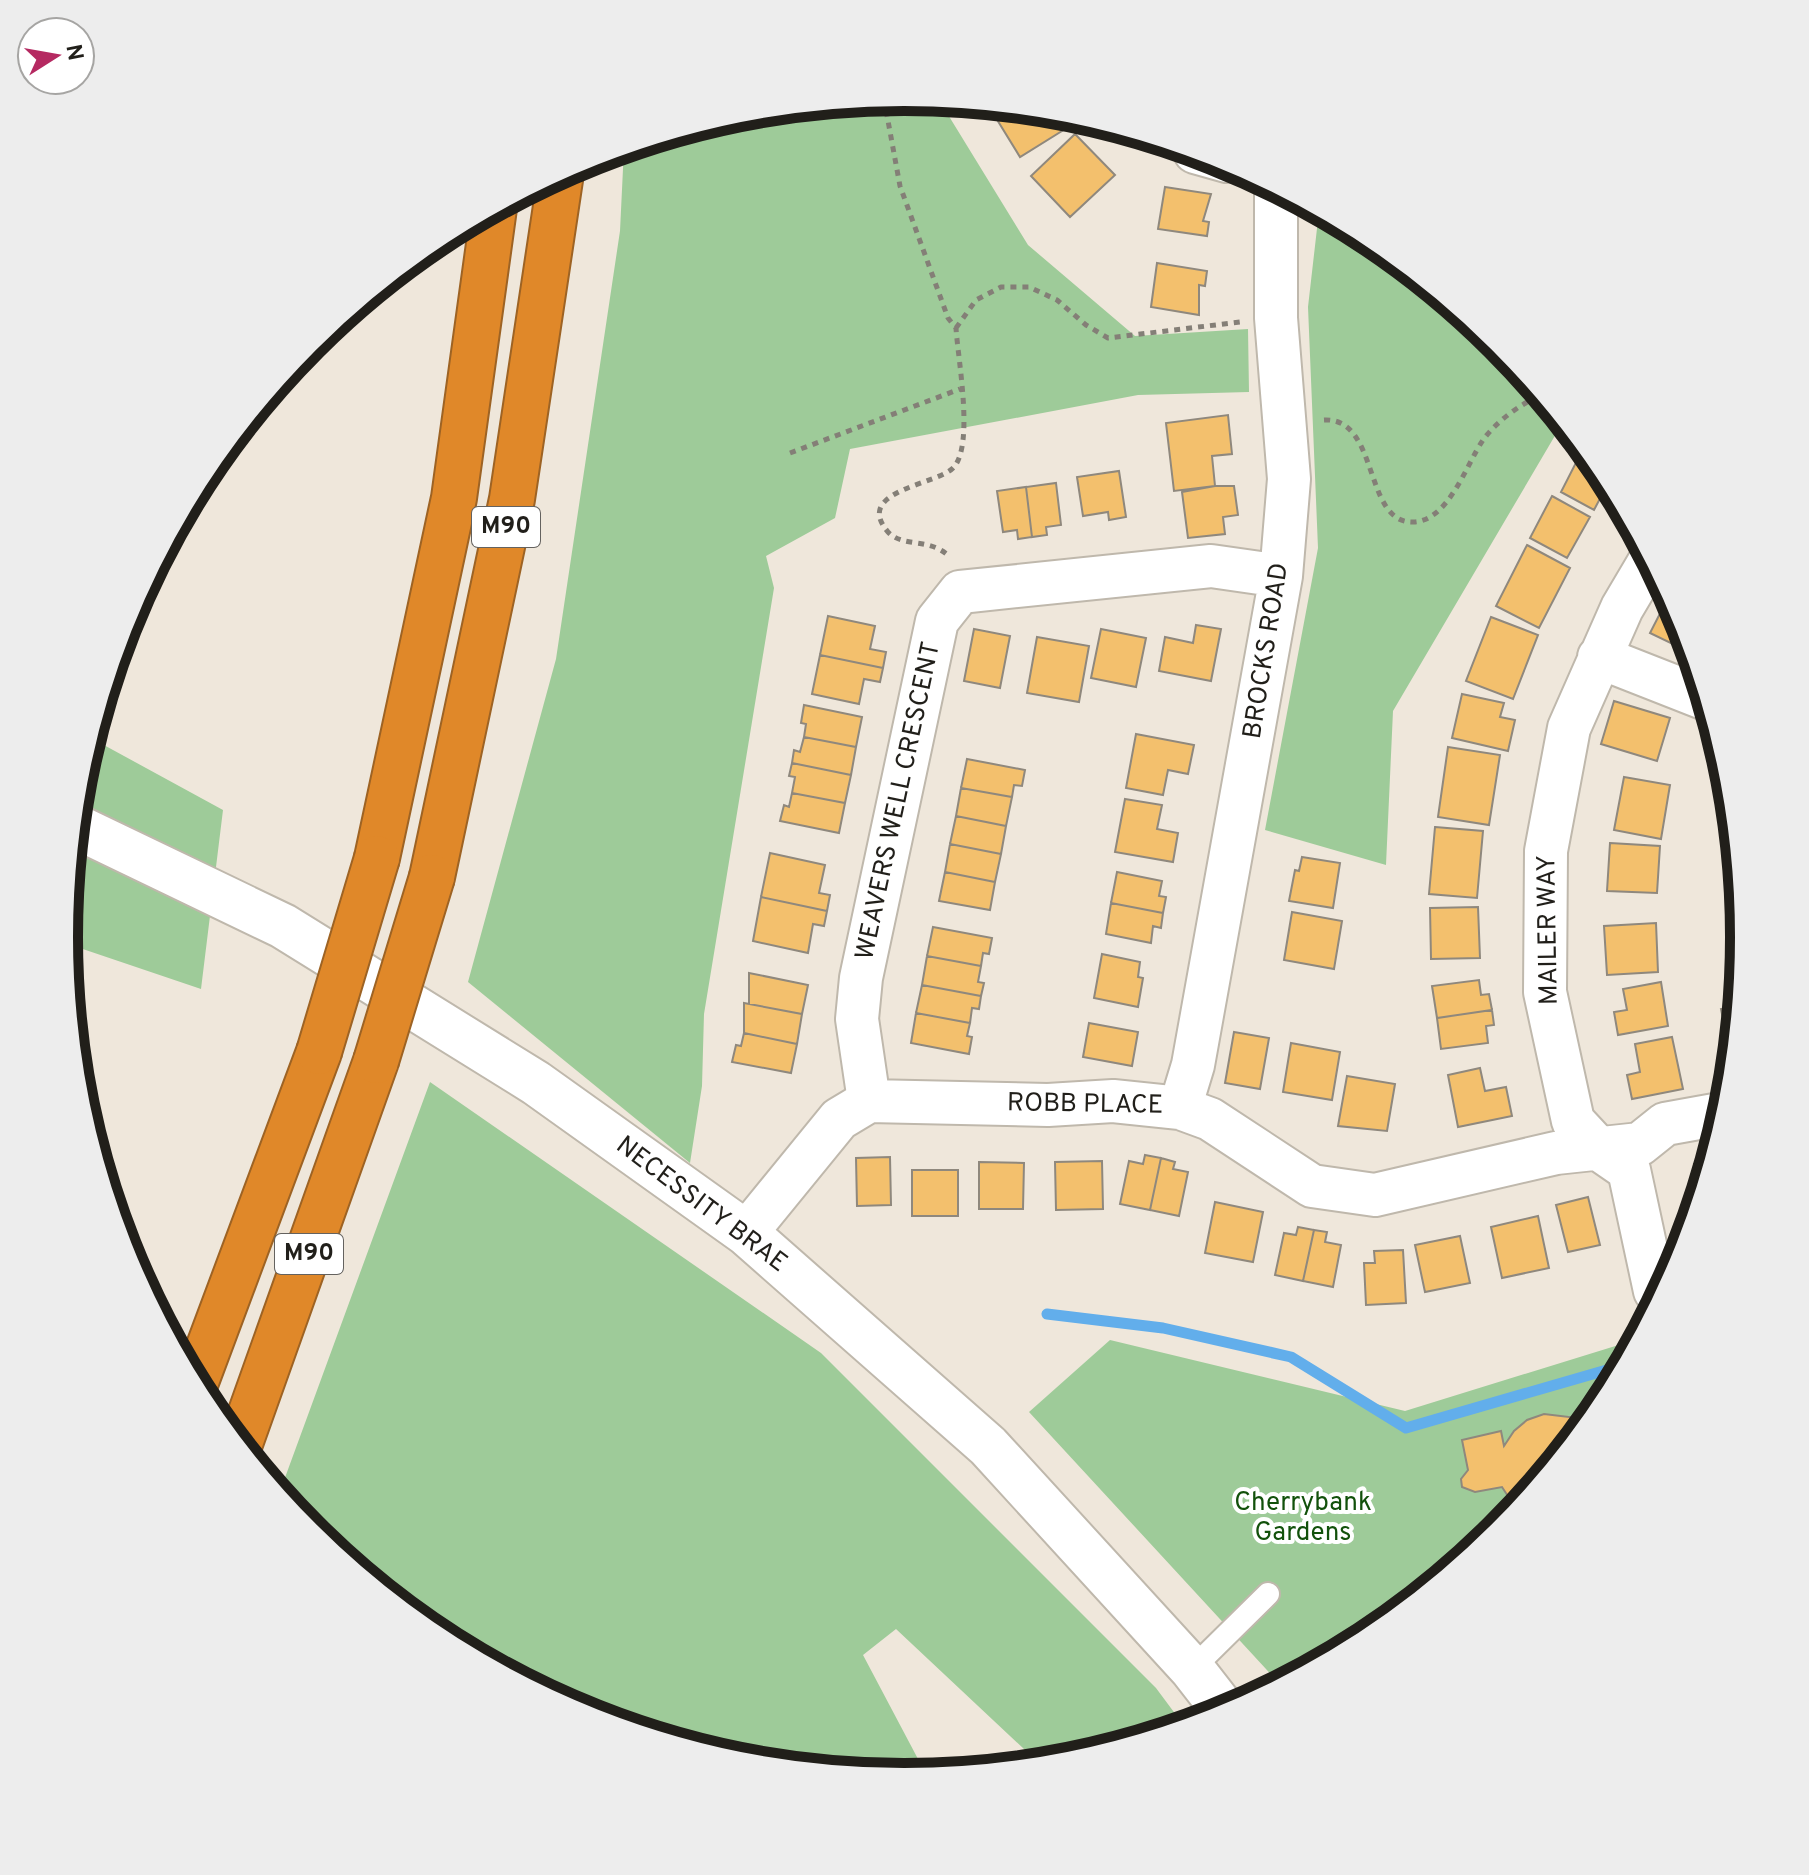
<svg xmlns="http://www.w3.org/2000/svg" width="1809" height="1875" font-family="Overpass,sans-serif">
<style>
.green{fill:#9ecb99}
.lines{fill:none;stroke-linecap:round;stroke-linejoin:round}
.stream{stroke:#62aeeb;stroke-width:11}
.building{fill:#f3c06d;stroke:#8f887d;stroke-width:2}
.lane-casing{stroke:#bfb8ac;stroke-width:26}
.street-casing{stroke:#bfb8ac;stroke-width:46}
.secondary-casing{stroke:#bfb8ac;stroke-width:48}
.highway-casing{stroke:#9d6324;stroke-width:48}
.path{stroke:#847f77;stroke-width:5;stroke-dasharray:6 6;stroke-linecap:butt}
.lane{stroke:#fff;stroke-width:22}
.street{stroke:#fff;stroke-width:42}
.secondary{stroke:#fff;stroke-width:44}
.highway{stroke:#e08829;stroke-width:44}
.highway-bridge-casing{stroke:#9d6324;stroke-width:48;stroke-linecap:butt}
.highway-bridge{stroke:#e08829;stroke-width:44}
.labels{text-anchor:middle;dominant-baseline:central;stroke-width:8;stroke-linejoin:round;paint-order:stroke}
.shield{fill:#fff;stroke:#64625f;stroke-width:2}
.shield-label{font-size:24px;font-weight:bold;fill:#211f1a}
.street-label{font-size:26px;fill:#211f1a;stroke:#fff}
.park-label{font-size:26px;fill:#12510b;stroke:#fff}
.rim{fill:none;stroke:#211f1a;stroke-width:10}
</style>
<rect width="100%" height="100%" fill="#efe7db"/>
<path class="green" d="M905 97 939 100 1028 245 1135 336 1248 329 1249 392 1138 395 850 449 835 518 766 556 774 588 704 1014 702 1086 690 1163 468 982 556 659 620 231 624 148 741 113Z
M1319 211 1372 239 1499 343 1563 422 1393 711 1386 865 1265 830 1318 548 1308 307Z
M91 738 223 810 201 989 65 943 80 773Z
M430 1082 821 1353 1156 1688 1185 1727 1068 1762 1041 1765 896 1629 863 1655 927 1776 904 1778 740 1762 582 1714 437 1636 310 1532 279 1494Z
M1638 1339 1603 1405 1498 1532 1426 1592 1279 1683 1029 1412 1110 1340 1405 1411Z"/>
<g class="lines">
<path class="stream" d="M1047 1314 1163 1328 1291 1357 1406 1428 1624 1365"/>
</g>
<path class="building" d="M988 105 1061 112 1070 126 1020 157Z
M1075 134 1115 175 1070 217 1031 176Z
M1165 187 1211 194 1203 221 1209 222 1207 236 1158 229Z
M1157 263 1207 271 1205 286 1199 285V315L1151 307Z
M1228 415 1232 454 1212 456 1215 486 1174 491 1166 423Z
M1584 447 1615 492 1606 487 1594 510 1561 492Z
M1119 471 1126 517 1109 520 1108 512 1083 516 1077 477Z
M1056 483 1061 525 1046 527 1047 535 1032 537 1026 487Z
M1215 486H1234L1238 515 1223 517 1225 534 1188 538 1182 492Z
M1026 487 1032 537 1018 539 1017 530 1003 532 997 491Z
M1552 496 1590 517 1567 558 1530 538Z
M1527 545 1570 568 1539 628 1496 606Z
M1670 594 1687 636 1681 648 1650 633Z
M828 616 875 626 870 649 886 652 883 668 820 655Z
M1491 617 1538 635 1513 699 1466 681Z
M1196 625 1221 629 1211 681 1159 671 1165 637 1193 643Z
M974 629 1010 636 1000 688 964 681Z
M1101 629 1146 638 1136 687 1091 678Z
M1037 637 1089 646 1079 702 1027 693Z
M820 655 883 668 880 682 864 679 859 704 812 694Z
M1462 694 1504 703 1500 717 1515 720 1508 751 1452 738Z
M1614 701 1670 718 1657 761 1601 744Z
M804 705 862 717 856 747 804 737 806 724 801 723Z
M1136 734 1194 745 1188 774 1168 770 1163 795 1126 788Z
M804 737 856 747 851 775 792 763 794 750 800 752Z
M1448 747 1500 755 1489 825 1438 817Z
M967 759 1025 770 1022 786 1014 785 1012 797 961 788Z
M792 763 851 775 845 803 792 793 795 777 789 776Z
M1624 777 1670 785 1661 839 1614 830Z
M961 788 1012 797 1006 826 956 816Z
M792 793 845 803 839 833 780 821 784 805 789 807Z
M1726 798H1731L1736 848H1734Z
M1125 799 1162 805 1157 829 1178 833 1173 862 1115 852Z
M956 816 1006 826 1001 854 950 844Z
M1435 827 1483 831 1477 898 1429 894Z
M1610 843 1660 846 1657 893 1607 891Z
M950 844 1001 854 995 882 945 872Z
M770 853 825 865 819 893 830 895 827 911 761 897Z
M1302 857 1340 863 1333 908 1289 901 1295 870 1299 871Z
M945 872 995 882 990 910 939 901Z
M1117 872 1162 881 1159 896 1166 897 1163 913 1111 903Z
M761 897 827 911 824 926 813 924 808 953 753 941Z
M1111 903 1163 913 1161 928 1153 926 1151 943 1106 934Z
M1478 907 1480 958 1431 959 1430 908Z
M1292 912 1342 921 1334 969 1284 960Z
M1656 923 1658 972 1607 975 1604 926Z
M933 927 992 938 989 954 983 953 981 966 927 956Z
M1102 954 1140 962 1138 977 1143 978 1138 1007 1094 998Z
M927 956 981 966 978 982 984 983 981 996 922 985Z
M749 973 808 985 802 1014 749 1004Z
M1479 980 1481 995 1489 994 1492 1010 1437 1018 1432 986Z
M1661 982 1668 1026 1618 1035 1614 1012 1627 1010 1623 989Z
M922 985 981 996 979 1009 972 1008 970 1023 916 1013Z
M744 1003 802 1014 797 1044 744 1033Z
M1738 1006 1734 1054H1730L1721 1009Z
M1492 1010 1494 1025 1486 1026 1488 1043 1441 1049 1437 1018Z
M916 1013 970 1023 967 1036 972 1037 969 1054 911 1043Z
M1089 1023 1138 1032 1132 1066 1083 1057Z
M1234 1032 1269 1038 1260 1089 1225 1083Z
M744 1033 797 1044 791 1073 732 1062 736 1045 741 1046Z
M1672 1037 1683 1089 1632 1099 1627 1075 1640 1072 1635 1044Z
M1291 1043 1340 1052 1332 1100 1283 1092Z
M1480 1068 1485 1091 1506 1087 1512 1116 1458 1127 1448 1075Z
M1347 1076 1395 1084 1387 1131 1338 1126Z
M1145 1155 1161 1158 1150 1210 1120 1204 1129 1161 1143 1164Z
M890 1157 891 1205 857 1206 856 1158Z
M1161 1158 1175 1162 1173 1169 1188 1172 1179 1216 1150 1210Z
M1711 1160 1701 1194 1694 1196 1690 1181 1697 1179 1694 1164Z
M1102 1161 1103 1209 1056 1210 1055 1162Z
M979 1162 1024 1163 1023 1209H979Z
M912 1170H958V1216H912Z
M1588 1197 1600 1245 1568 1252 1556 1205Z
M1215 1202 1263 1212 1253 1262 1205 1253Z
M1538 1216 1549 1268 1502 1278 1491 1227Z
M1298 1227 1314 1230 1303 1281 1275 1275 1284 1233 1296 1235Z
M1314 1230 1327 1232 1325 1242 1341 1245 1333 1287 1303 1281Z
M1460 1236 1470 1283 1425 1292 1415 1245Z
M1403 1250 1406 1303 1366 1305 1364 1263H1375L1374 1251Z
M1611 1388 1603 1405 1517 1510 1502 1487 1475 1492 1462 1487 1461 1479 1468 1470 1462 1440 1501 1431 1504 1446 1514 1431 1527 1420 1544 1414 1577 1418 1589 1393 1600 1401Z"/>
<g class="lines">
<g class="lane-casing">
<path id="lane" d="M1192 1669 1268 1594"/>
</g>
<g class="street-casing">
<path id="street" d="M1195 152 1227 161
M1651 559 1622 608 1569 728 1546 851 1545 992 1573 1121 1600 1150 1629 1170 1655 1291
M1599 657 1706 699
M869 1101 857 1019 861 978 937 621 960 592 1211 566 1281 576
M1180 1108 1193 1065 1281 576 1289 479 1276 318V188
M746 1233 839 1119 869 1101 1048 1105 1113 1101 1180 1108 1210 1119 1312 1186 1375 1195 1556 1153 1640 1144 1665 1124 1726 1113"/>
</g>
<g class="secondary-casing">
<path id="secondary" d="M75 826 283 926 536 1083 746 1233 988 1446 1192 1669 1227 1714"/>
</g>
<g class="highway-casing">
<path id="highway" d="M377 858 454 498 494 208
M432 877 512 499 561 173
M195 1384 319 1052
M239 1446 376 1061"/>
</g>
<path class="path" d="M884 99 900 186 948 318 956 328C958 360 974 443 954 467 939 485 852 490 888 532 903 548 928 537 949 556
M956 328 976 300 1001 287H1029L1057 300 1086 325 1108 338 1240 322
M1324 420C1380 417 1363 525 1414 522 1449 520 1466 465 1483 440 1496 422 1521 403 1542 395
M790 453 960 389"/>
<use href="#lane" class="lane"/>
<use href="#street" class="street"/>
<use href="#secondary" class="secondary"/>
<use href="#highway" class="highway"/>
<g class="highway-bridge-casing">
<path id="highway-bridge" d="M319 1052 377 858
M376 1061 432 877"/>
</g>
<use href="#highway-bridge" class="highway-bridge"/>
</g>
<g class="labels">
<g class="shield">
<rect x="472" y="507" width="68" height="40" rx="6"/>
<rect x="275" y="1234" width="68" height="40" rx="6"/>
</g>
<g class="shield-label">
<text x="506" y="527">M90</text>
<text x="309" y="1254">M90</text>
</g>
<g class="street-label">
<text transform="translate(1267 651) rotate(-81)">BROCKS ROAD</text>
<text transform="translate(899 801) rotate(-78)">WEAVERS WELL CRESCENT</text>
<text transform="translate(1549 930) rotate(-91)">MAILER WAY</text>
<text transform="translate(1085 1105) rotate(1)">ROBB PLACE</text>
<text transform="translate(701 1205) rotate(37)">NECESSITY BRAE</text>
</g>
<g class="park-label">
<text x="1303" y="1503">Cherrybank<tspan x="1303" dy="30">Gardens</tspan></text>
</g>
</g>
<path d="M0 0H1809V1875H0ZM78 937a826 826 0 1 1 1652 0a826 826 0 1 1-1652 0Z" fill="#ededed" fill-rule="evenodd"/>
<path class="rim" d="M78 937a826 826 0 1 1 1652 0a826 826 0 1 1-1652 0Z"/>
<g transform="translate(56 56) rotate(79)"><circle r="38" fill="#ffffff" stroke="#a6a5a3" stroke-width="2"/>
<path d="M0-6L14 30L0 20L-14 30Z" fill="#b52961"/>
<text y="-12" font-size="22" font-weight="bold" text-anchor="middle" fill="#211f1a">N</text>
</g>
</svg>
